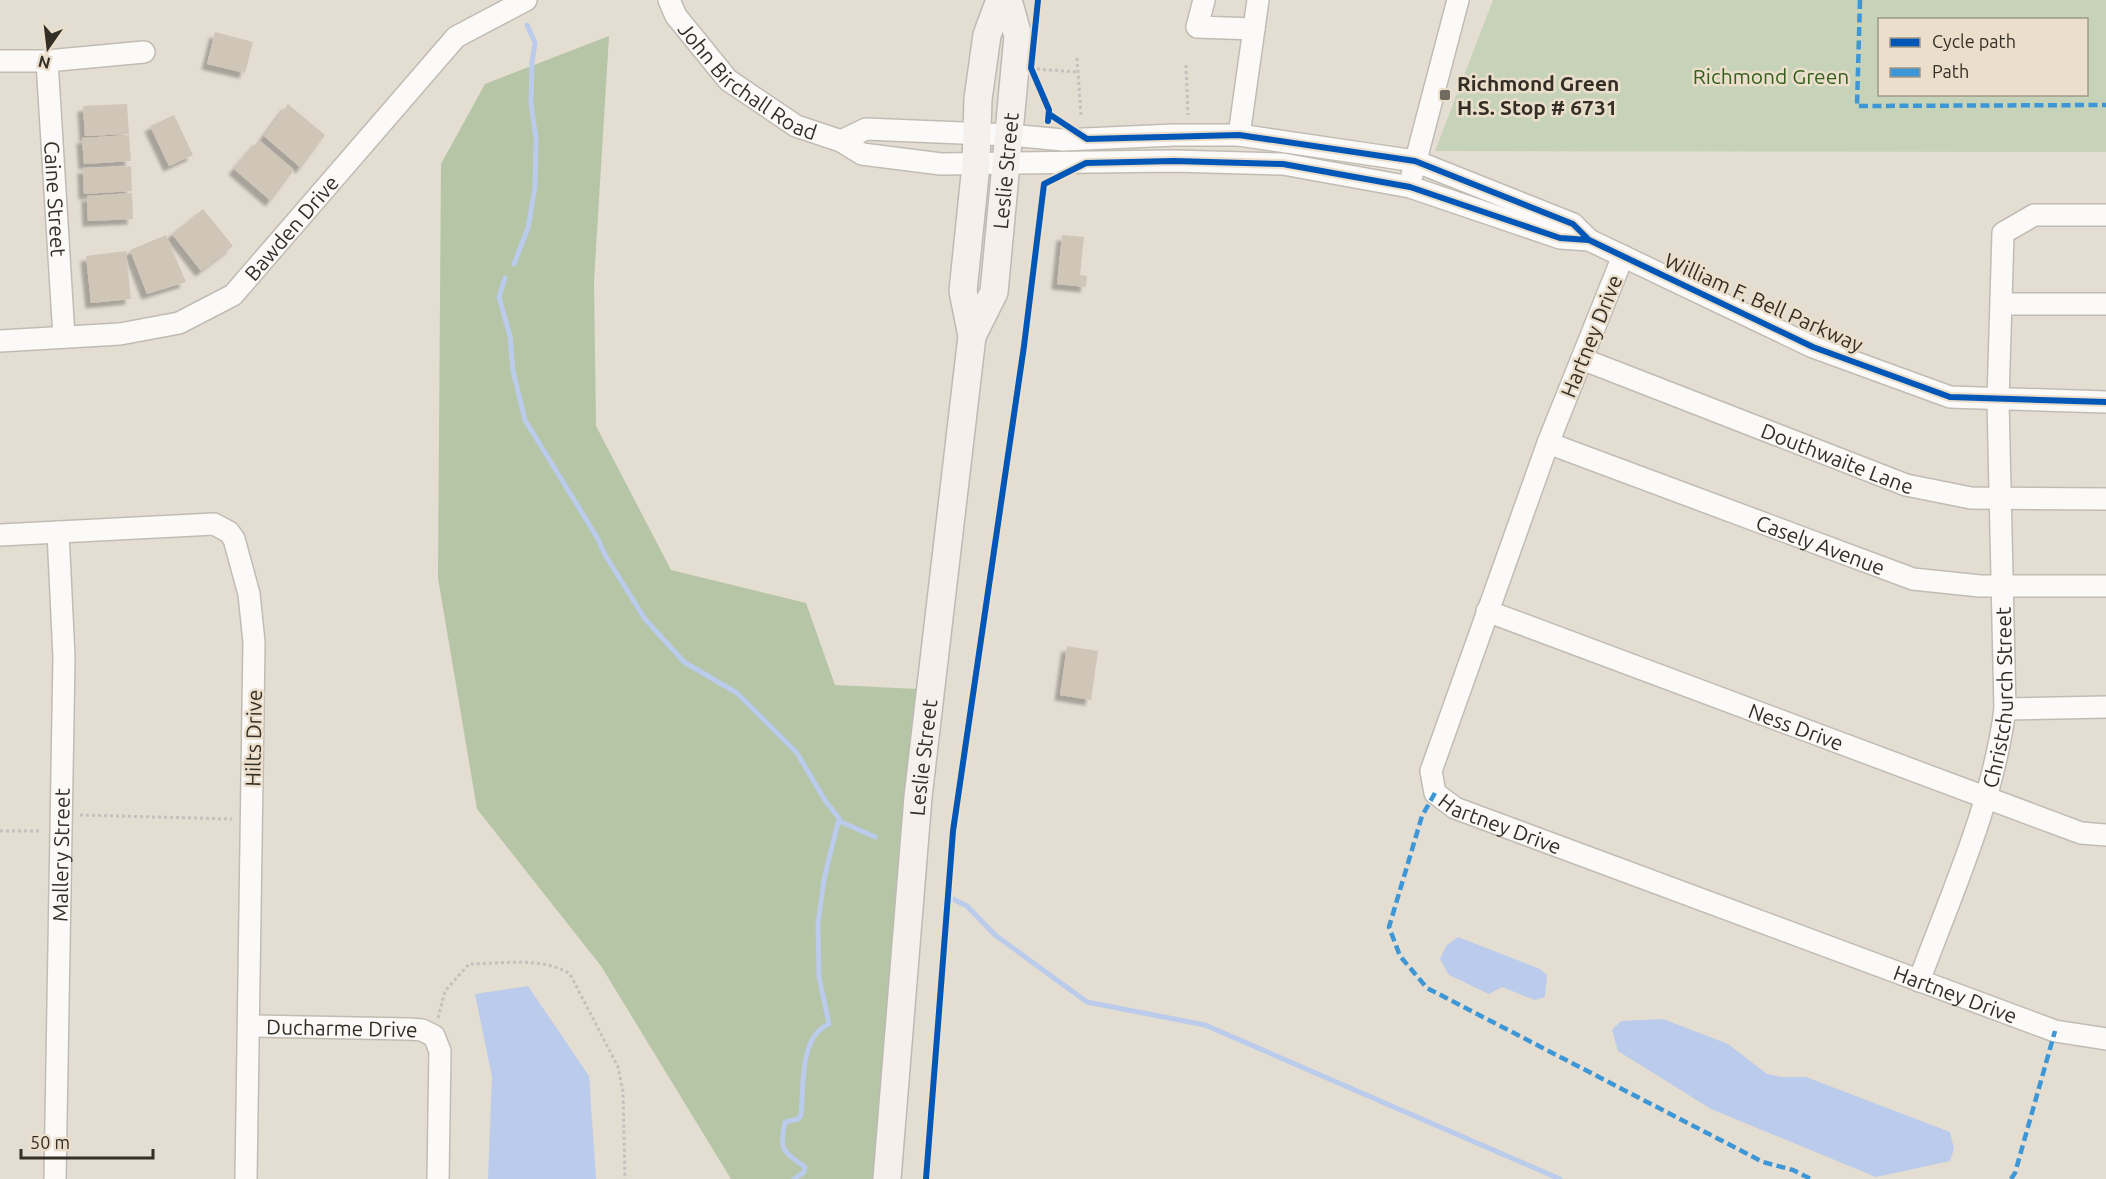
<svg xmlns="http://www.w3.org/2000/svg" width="2106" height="1179" font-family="Ubuntu,sans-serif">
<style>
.green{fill:#c7d3b9;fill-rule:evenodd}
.forest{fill:#b5c5a5}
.water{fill:#bacbeb}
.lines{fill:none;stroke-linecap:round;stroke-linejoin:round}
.stream{stroke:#bacbeb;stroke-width:5}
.building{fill:#d0c6b8;filter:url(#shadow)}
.minor-casing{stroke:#c1bcb3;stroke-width:24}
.major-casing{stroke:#bdbab4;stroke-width:30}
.path{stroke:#c3c0bd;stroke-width:3;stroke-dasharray:3 3;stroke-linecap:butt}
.minor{stroke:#fbfaf8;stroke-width:21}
.major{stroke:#f5f0ec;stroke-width:27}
.quiet{stroke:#3d97d6;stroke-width:4.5;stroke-dasharray:9 4.5;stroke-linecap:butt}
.cycleway-casing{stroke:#ebdfcb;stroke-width:10}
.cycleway{stroke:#0057b8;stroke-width:6}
.poi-dot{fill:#716b62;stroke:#ebdfcb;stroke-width:2}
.labels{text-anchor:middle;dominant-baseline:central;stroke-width:5;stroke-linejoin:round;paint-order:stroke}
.street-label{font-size:21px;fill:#332e26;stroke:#ebdfcb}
.park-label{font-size:21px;fill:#335f1c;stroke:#ebdfcb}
.poi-label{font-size:21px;font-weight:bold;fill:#332e26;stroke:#ebdfcb;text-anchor:start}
</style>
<defs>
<filter id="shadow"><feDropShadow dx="-5.5" dy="5.5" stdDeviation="1.5" flood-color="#0004"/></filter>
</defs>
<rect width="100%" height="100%" fill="#e4ddd2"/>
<path class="green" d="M1493 0H2106V152L1435 151ZM1880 20H2086V94H1880Z"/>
<path class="forest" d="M609 36 594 281 596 426 671 570 806 603 835 685 917 689 885 1179H731L601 966 477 809 438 578 441 164 485 84Z"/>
<path class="water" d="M1458 937 1540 969 1547 975 1545 997 1535 1000 1502 987 1489 994 1449 975 1440 959 1446 946Z
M528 986 589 1076 596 1179H488L492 1077 475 994Z
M1663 1019 1728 1044 1767 1074 1781 1077H1806L1950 1132 1954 1149 1950 1161 1876 1177 1711 1109 1618 1051 1612 1030 1621 1021Z"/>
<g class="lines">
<path class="stream" d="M514 264 528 228 535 187 536 139 531 104 532 62 535 43 527 25
M505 278 499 297 510 336 513 371 525 420 598 539 605 555 645 619 684 662 737 693 797 753 826 802 839 818 824 879 818 924 819 977 829 1024C799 1036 804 1087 801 1115L798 1119 785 1122C779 1151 782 1150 805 1167L804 1172 794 1179
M839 821 875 837
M951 898 967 906 995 935 1087 1002 1205 1025 1560 1179"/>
</g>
<path class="building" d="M215 32 253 42 245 73 207 64Z
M127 104 129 134 85 136 83 106Z
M288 104 325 135 301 168 264 136Z
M174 115 193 155 169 166 150 126Z
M129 135 131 161 84 164 82 138Z
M259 140 294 170 271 201 234 169Z
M131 166 132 191 84 194 83 168Z
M132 193 133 219 88 221 87 196Z
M203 209 233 246 201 271 172 234Z
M166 235 186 282 147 294 130 250Z
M1062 235 1084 237 1080 275 1087 276 1086 287 1057 284Z
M126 251 131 299 91 303 86 256Z
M1067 646 1098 651 1091 700 1060 695Z"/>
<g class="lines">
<g class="minor-casing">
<g id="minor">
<path id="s1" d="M669 0 676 16 728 80 796 126 841 141 862 154 941 164 1174 161 1283 164 1410 187 1560 238 1589 240"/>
<path d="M1204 0 1197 27 1254 29"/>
<path d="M0 61H47L144 52"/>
<path id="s2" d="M47 61 64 337"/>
<path d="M1239 135 1258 0"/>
<path d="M841 141 866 129 1010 135 1063 140 1174 135H1239L1415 161 1573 224 1589 240 1813 347 1950 397 2106 402"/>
<path d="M1412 175 1458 0"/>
<path id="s3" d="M1623 256 1548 443 1431 771 1435 793 1455 808 2055 1031 2106 1039"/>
<path d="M2002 304H2106"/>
<path id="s4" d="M0 341 120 334 179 323 233 295 456 37 526 0"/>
<path id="s5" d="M1582 359 1906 485 1971 498 2106 499"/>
<path id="s6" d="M1548 443 1913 579 1980 586H2106"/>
<path d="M0 535 214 524 229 532 234 539 249 594 254 642 246 1179"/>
<path id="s7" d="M1487 611 2081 833 2106 835"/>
<path d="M2005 709 2106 707"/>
<path id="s8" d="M1919 981C1952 892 1993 803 2005 709L1998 400 2003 233 2034 215H2106"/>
<path id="s9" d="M249 1026 408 1029 422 1030 434 1036 440 1051 438 1179"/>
<path id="s10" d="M55 1179 64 657 58 532"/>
</g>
</g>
<g class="major-casing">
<g id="major">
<path id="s11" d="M972 336 994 292 1018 36 1008 0"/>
<path id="s12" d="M887 1179 918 797 972 336 963 291 976 165 978 99 987 35 1000 0"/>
</g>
</g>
<path class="path" d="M1077 58 1081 115
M1186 65 1188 115
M1037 69 1077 72
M80 815 232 819
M0 831H42
M438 1018 445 991 469 964C502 964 542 956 570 974L618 1067 623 1092 625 1179"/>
<use href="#minor" class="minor"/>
<use href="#major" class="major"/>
<path class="quiet" d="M1860 0 1857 106 2106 105
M1435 793 1422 816 1389 927 1400 956 1427 988 1763 1162 1793 1170 1811 1179
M2011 1179 2015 1173 2055 1031"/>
<g class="cycleway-casing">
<path id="cycleway" d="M1038 0 1031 68 1049 110 1048 121
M1049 114 1087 139 1239 135 1415 161 1573 224 1589 240 1813 347 1950 397 2106 402
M926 1179 953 831 1024 346 1044 184 1086 163 1174 161 1283 164 1410 187 1560 238 1589 240"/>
</g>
<use href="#cycleway" class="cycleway"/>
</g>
<rect class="poi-dot" x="1439" y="89" width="12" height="12" rx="3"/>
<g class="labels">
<g class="street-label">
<text stroke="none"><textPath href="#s1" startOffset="116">John Birchall Road</textPath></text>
<text stroke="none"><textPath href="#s11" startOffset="171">Leslie Street</textPath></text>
<text stroke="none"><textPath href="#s2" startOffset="138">Caine Street</textPath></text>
<text stroke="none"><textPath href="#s4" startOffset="330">Bawden Drive</textPath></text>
<text transform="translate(1764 302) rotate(24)">William F. Bell Parkway</text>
<text transform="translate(1591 336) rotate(-68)">Hartney Drive</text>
<text stroke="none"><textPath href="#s5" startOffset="274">Douthwaite Lane</textPath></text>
<text stroke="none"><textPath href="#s6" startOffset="291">Casely Avenue</textPath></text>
<text stroke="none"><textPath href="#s8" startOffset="297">Christchurch Street</textPath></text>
<text stroke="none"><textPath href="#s7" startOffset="330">Ness Drive</textPath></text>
<text transform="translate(253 738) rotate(-89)">Hilts Drive</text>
<text stroke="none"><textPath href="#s12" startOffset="423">Leslie Street</textPath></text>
<text stroke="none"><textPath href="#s3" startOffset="645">Hartney Drive</textPath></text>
<text stroke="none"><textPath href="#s10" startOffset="324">Mallery Street</textPath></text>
<text stroke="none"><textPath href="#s3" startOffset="1131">Hartney Drive</textPath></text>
<text stroke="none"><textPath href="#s9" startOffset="93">Ducharme Drive</textPath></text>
</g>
<g class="park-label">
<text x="1771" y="76">Richmond Green</text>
</g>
<g class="poi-label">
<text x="1457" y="83">Richmond Green<tspan x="1457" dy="24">H.S. Stop # 6731</tspan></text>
</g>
</g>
<rect x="1878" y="18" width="210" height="78" fill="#ebdfcb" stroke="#a19889" stroke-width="1.5"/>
<rect x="1890" y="38" width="30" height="9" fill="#0057b8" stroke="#a19889" stroke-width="1.5"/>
<text x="1932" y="48" font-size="18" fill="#332e26">Cycle path</text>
<rect x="1890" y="68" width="30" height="9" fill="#3d97d6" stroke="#a19889" stroke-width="1.5"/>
<text x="1932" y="78" font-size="18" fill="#332e26">Path</text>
<g transform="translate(48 48) rotate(194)" stroke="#ebdfcb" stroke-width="4.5" paint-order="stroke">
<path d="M0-4.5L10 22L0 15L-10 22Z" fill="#332e26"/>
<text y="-9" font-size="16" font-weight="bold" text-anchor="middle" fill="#332e26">N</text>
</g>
<path d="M21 1149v9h132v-9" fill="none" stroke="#332e26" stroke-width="3"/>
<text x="30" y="1149" font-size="18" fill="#332e26" stroke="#ebdfcb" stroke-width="4.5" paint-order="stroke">50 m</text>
</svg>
